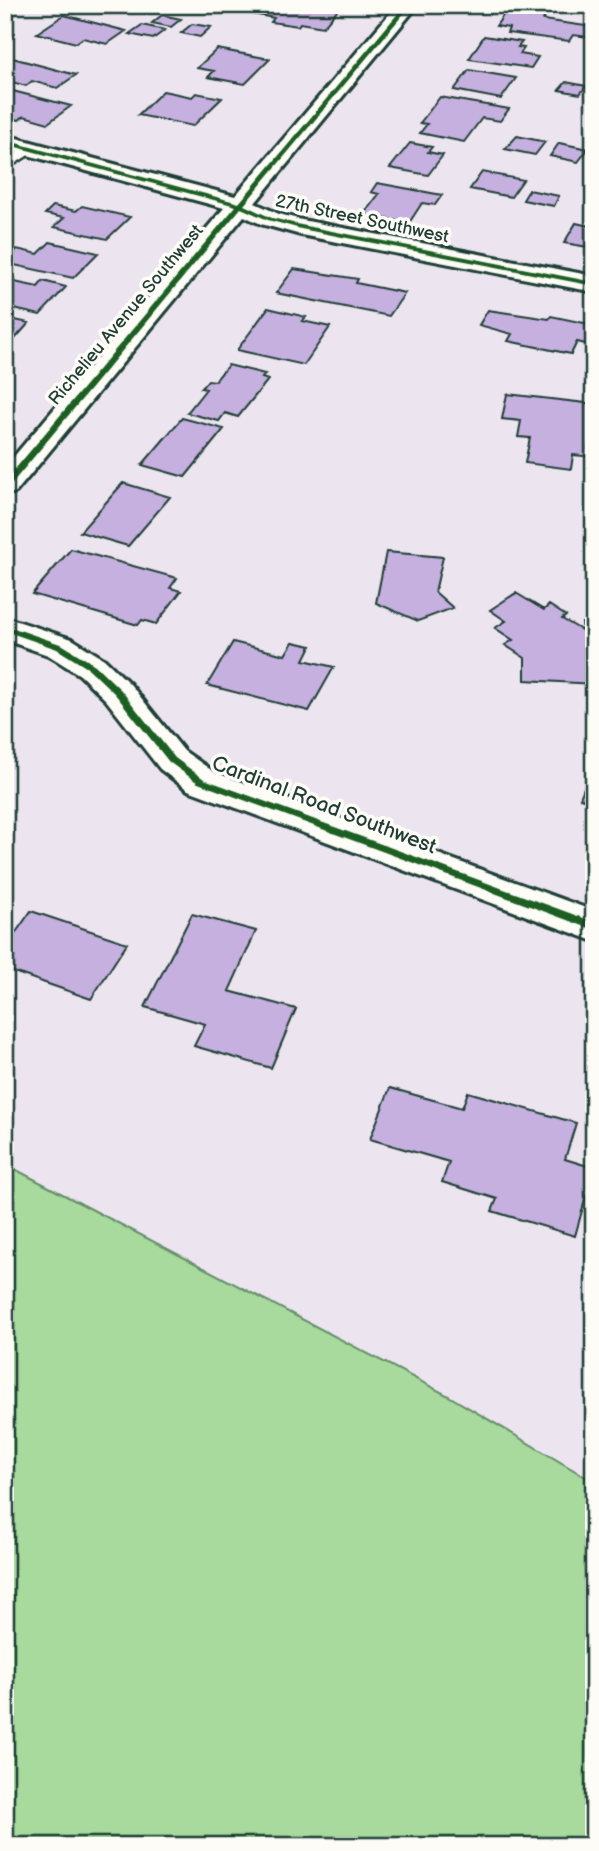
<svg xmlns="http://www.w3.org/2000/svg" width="599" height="1851" font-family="'Balsamiq Sans',sans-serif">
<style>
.green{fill:#a7da9c;stroke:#638c68;stroke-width:2}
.building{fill:#c5b0df;stroke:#1f3d34;stroke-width:2}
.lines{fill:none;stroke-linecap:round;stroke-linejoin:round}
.lane-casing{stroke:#1f3d34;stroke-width:5}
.street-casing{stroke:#1f3d34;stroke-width:6}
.lane{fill:#fdfcf7;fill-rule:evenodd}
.street{fill:#fdfcf7;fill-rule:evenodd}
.cycleway-casing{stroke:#fdfcf7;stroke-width:5}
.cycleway{fill:#1b5e20;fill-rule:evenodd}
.labels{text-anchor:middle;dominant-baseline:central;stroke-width:7;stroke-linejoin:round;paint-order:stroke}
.far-street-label{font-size:18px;fill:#1f3d34;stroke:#fdfcf7}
.street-label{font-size:21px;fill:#1f3d34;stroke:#fdfcf7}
</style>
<rect width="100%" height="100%" fill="#ece5f0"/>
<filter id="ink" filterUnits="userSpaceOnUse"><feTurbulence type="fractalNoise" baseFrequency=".0143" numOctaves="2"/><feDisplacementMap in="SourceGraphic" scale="14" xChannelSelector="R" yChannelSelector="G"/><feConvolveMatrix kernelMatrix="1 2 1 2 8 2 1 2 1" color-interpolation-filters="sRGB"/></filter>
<g filter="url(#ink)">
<path class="green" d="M5 1164 447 1395 594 1482V1846H5Z"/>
<path class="building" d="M262 5H319L339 8 323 27 300 23 298 26 271 22 274 18 253 14Z
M508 8 547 13 543 20 593 27 588 37 573 35 569 41 507 33 509 28 496 26Z
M64 15 126 31 107 44 83 38 76 43 37 33Z
M162 15 181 19 171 27 152 23Z
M192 24 211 27 200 37 181 33Z
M142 25 165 30 153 39 129 34Z
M484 36 522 42 518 47 524 48 520 54 538 57 531 68 469 59Z
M217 49 270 59 245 84 208 77 214 71 197 68Z
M5 56 76 75 57 88 32 81 26 86 5 80Z
M469 70 516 78 501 99 454 90Z
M566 82 586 86 580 94 559 90Z
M5 89 71 106 48 123 24 116 19 120 5 117Z
M163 91 192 97 196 93 222 98 193 126 138 115Z
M440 97 509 109 500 121 482 118 464 142 420 133 427 124 420 123Z
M517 136 545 142 535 155 505 149Z
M410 143 432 147 428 152 443 155 428 175 390 168Z
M559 143 588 149 578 162 550 156Z
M482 172 523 180 511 197 470 189Z
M377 183 442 195 435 205 422 203 409 223 363 215 379 194 371 192Z
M529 190 559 196 554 206 523 200Z
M53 206 76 211 82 206 130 217 107 239 54 227 64 218 45 214Z
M576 223 594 227V248L564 243Z
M50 242 98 253 73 278 5 263 17 249 38 254Z
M294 269 358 279 356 283 405 293 389 316 276 293Z
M5 280 38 287 43 281 66 287 40 315 5 307Z
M268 308 306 317 302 321 330 327 304 365 237 350Z
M488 310 549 319 551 316 594 325V346L577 342 571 354 508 341 512 334 479 325Z
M6 318 29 323 5 350V319Z
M228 365 265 374 262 378 268 380 238 417 225 413 219 421 187 413 206 389 201 388 208 380 215 381Z
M507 394 594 404 591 433H594V442L589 441 588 449H594V457L573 455 571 469 525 463 530 438 518 437 521 421 502 419Z
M182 418 224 429 185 477 142 465Z
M123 483 170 497 128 546 80 532Z
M71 549 177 578 170 588 181 591 156 624 142 620 138 625 32 594Z
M386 552 443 557 435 592 453 608 418 621 376 603Z
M516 593 544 610 549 605 566 616 562 619 583 631 582 623H594V684L525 680V658L505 645 513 640 495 628 506 621 490 610Z
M233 642 285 655 293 642 311 646 304 660 334 667 309 711 207 685Z
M594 762V802L580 798Z
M31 911 127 943 91 999 5 969V948Z
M192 914 256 931 229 991 296 1009 271 1068 194 1046 205 1024 145 1007Z
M390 1088 462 1108 468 1092 576 1123 565 1159 594 1168 575 1236 492 1211 497 1199 442 1182 449 1162 370 1139Z"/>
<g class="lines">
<g class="lane-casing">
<path id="lane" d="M30 144 36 148 35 151 5 170V160Z"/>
</g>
<g class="street-casing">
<path id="street" d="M397 5H418L255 203 279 214 302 220 594 276V292L301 235 261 224 244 216 16 492 5 495V467L224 208 5 149V135L235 196Z
M5 617 72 639 104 659 130 684 184 751 214 772 594 911V941L188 790 160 769 106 700 80 675 48 655 5 640Z"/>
</g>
<use href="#lane" class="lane"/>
<use href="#street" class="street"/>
<g class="cycleway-casing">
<path id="cycleway" d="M405 5H411L244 205 272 218 301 225 594 282V286L301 229 268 220 241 208 8 488H5V481L236 206 5 144V140L239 203Z
M5 625 63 645 95 665 121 690 175 758 204 779 594 922V930L198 783 169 762 115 694 89 669 57 649 5 631Z"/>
</g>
<use href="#cycleway" class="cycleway"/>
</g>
</g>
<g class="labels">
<g class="far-street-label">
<text transform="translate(362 219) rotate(12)">27th Street Southwest</text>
<text transform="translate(126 315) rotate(-50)">Richelieu Avenue Southwest</text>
</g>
<g class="street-label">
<text transform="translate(324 805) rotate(21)">Cardinal Road Southwest</text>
</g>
</g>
<rect width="599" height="1851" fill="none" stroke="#fdfcf7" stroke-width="28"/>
<rect x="14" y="14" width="571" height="1823" fill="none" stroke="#1f3d34" stroke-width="2.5" filter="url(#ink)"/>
</svg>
